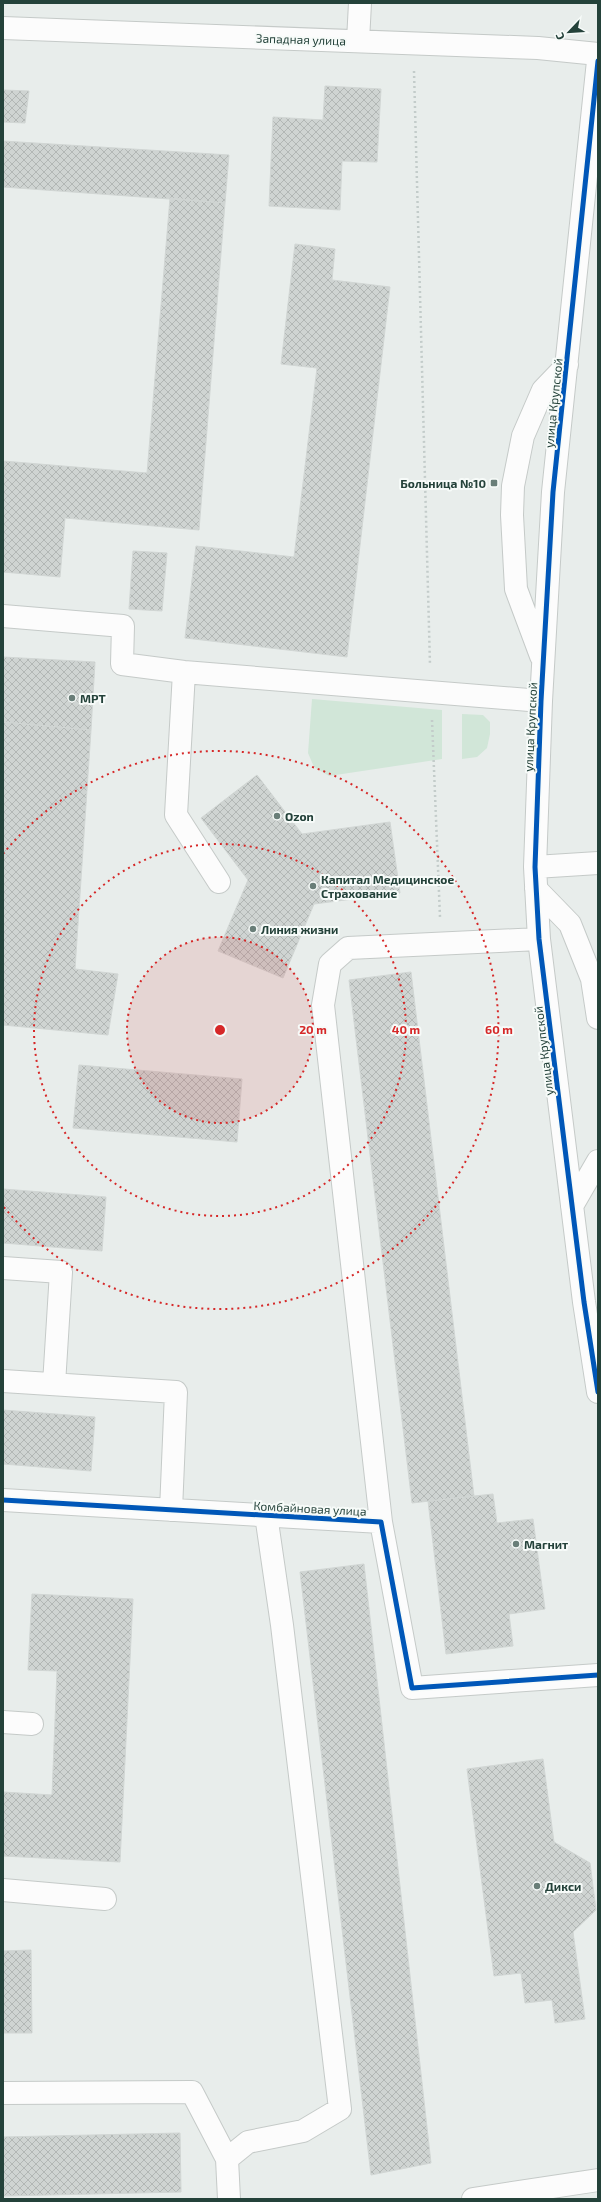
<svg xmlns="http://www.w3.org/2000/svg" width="601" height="2202" font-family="'Exo 2',sans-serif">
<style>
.green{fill:#d1e6d8}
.building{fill:url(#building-cross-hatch);stroke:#d1d6d4}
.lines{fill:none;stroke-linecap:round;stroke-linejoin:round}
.minor-casing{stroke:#c5cac8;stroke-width:24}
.path{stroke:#c3ccca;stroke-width:2.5;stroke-dasharray:2 3;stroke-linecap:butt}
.minor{stroke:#fcfcfc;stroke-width:22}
.cycleway-casing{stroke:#f7fbf9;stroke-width:8}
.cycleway{stroke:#0057b8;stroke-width:5}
.ring{fill:none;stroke:#d62828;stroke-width:2;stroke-dasharray:2 4}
.poi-dot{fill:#697e78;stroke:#f7fbf9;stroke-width:1.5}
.labels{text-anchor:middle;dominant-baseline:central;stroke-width:4;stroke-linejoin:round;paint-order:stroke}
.street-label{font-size:12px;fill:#24423a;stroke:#f7fbf9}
.poi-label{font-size:12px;font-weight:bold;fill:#24423a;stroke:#f7fbf9;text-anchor:start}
.centre{fill:#d62828;stroke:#f7fbf9;stroke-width:2}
.ring-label{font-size:12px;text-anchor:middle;font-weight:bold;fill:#d62828;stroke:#f7fbf9;stroke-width:4;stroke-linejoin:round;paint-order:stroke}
</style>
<defs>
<pattern id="building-cross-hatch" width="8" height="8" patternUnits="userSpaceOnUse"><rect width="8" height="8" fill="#cfd4d2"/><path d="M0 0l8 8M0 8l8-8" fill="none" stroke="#b2b7b5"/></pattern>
</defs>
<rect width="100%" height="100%" fill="#e8edeb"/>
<path class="green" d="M312 699 442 710V759L329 776 314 767 308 753Z
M462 714 483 715 490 722V734L487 748 477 757 462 759Z"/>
<path class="building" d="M325 86 381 89 377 162 342 161 340 210 269 206 273 117 323 120Z
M3 90 29 91 25 123 3 122Z
M3 141 229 155 225 203 3 187Z
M170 198 225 203 199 530 65 518 60 577 3 572V461L147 473Z
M295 244 335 249 332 280 390 287 347 657 185 638 196 546 294 557 317 368 281 364Z
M133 551 167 553 162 611 129 609Z
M3 657 95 662 91 730 3 722Z
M3 722 91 730 75 969 118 974 108 1035 3 1025Z
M257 775 302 834 390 822 400 893 314 904 283 978 218 951 248 880 201 818Z
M411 972 474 1496 412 1503 349 980Z
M79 1065 242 1079 237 1142 73 1128Z
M3 1189 106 1197 102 1251 3 1243Z
M3 1410 95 1417 91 1471 3 1464Z
M493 1494 497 1523 533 1519 545 1609 509 1614 513 1646 446 1654 428 1501Z
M364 1564 431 2163 371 2175 300 1572Z
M32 1594 133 1599 120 1862 3 1856V1792L52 1795 57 1671 28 1670Z
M543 1759 554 1842 590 1863 596 1910 573 1932 585 2019 555 2023 552 2000 525 2003 521 1973 494 1976 467 1769Z
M31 1950 32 2033H3V1951Z
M180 2133 181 2192 3 2196V2137Z"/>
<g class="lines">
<g class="minor-casing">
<path id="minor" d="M3 28 538 48 598 54
M358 41 360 3
M598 61 553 492 541 701 535 867 539 939 584 1302 598 1392
M3 616 123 626 122 664 184 672 541 701
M541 656 516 589 512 515 513 486 523 436 543 390 567 365
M184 672 176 815 219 882
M535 867 598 863
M536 889 570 924 592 979 598 1018
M572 1206 598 1161
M3 1268 61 1272 54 1384
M3 1381 176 1392 171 1510
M3 1500 381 1522 412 1688 598 1675
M381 1522 323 1005 330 964 348 948 539 939
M3 1722 32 1724
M3 1890 105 1899
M3 2093 192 2092 227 2159
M229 2199 227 2159 248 2142 303 2131 340 2109 282 1625 266 1515
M473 2199 598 2180"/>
</g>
<path class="path" d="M414 71 430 665
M432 720 440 917"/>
<use href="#minor" class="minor"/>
<g class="cycleway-casing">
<path id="cycleway" d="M598 61 553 492 541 701 535 867 539 939 584 1302 598 1392
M3 1500 381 1522 412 1688 598 1675"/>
</g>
<use href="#cycleway" class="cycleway"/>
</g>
<circle cx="220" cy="1030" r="93" fill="#d62828" fill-opacity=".12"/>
<g class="ring">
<circle cx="220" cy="1030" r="93"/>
<circle cx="220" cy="1030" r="186"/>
<path d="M3 854A279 279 0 1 1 3 1206"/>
</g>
<g class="poi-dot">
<rect x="490" y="479" width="8" height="8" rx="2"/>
<circle cx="72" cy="698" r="4"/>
<circle cx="277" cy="816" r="4"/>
<circle cx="313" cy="886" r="4"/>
<circle cx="253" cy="929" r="4"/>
<circle cx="516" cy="1544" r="4"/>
<circle cx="537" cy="1886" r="4"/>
</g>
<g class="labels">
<g class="street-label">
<text transform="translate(301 39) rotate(2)">Западная улица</text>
<text transform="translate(553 403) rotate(-84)">улица Крупской</text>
<text transform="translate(530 727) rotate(-87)">улица Крупской</text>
<text transform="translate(543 1051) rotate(-97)">улица Крупской</text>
<text transform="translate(310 1508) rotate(3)">Комбайновая улица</text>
</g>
<g class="poi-label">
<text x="486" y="483" text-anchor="end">Больница №10</text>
<text x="80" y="698">МРТ</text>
<text x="285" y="816">Ozon</text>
<text x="321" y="879">Капитал Медицинское<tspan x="321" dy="14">Страхование</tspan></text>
<text x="261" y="929">Линия жизни</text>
<text x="524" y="1544">Магнит</text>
<text x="545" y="1886">Дикси</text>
</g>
</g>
<circle cx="220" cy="1030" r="6" class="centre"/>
<g class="ring-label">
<text x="313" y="1034">20 m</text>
<text x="406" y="1034">40 m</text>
<text x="499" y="1034">60 m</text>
</g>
<rect width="601" height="2202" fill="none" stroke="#24423a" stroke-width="8"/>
<g transform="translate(569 32) rotate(245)" stroke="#f7fbf9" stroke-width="3" paint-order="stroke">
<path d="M0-3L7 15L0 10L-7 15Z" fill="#24423a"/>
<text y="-6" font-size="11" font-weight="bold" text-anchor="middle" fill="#24423a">С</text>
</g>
</svg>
